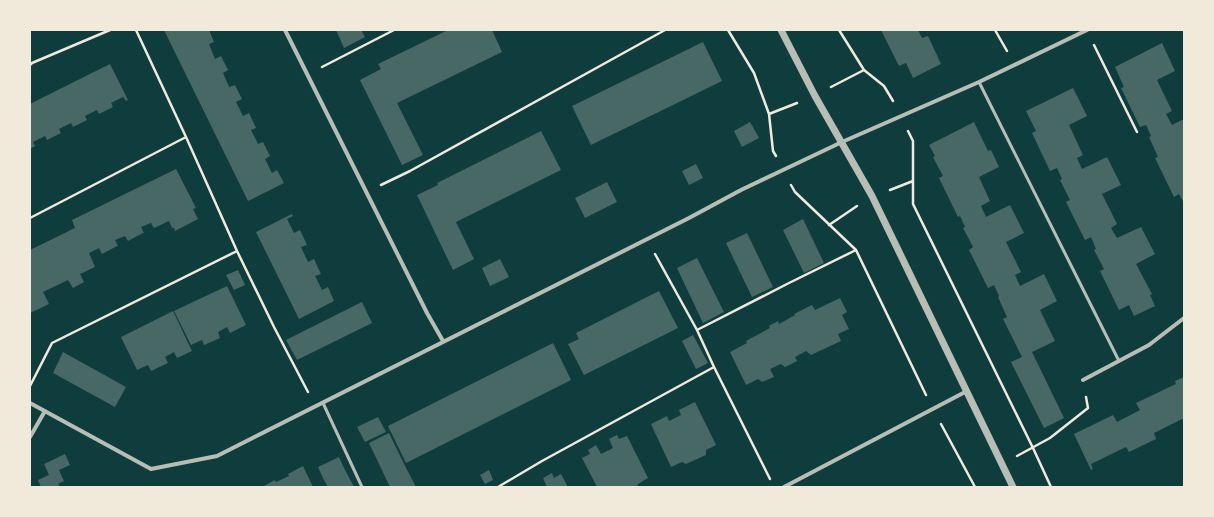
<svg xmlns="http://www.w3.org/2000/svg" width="1214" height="517" font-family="'IBM Plex Serif',serif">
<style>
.building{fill:#486865}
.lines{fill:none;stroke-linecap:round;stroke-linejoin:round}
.path{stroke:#f1e9da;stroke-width:2.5}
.service{stroke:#b8beb3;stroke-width:3}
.minor{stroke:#b8beb3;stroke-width:4}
.tertiary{stroke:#b8beb3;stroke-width:7}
</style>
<rect width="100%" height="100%" fill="#0f3d3e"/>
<path class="building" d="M164 30H209L214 42 209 44 215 59 221 56 228 70 223 73 229 87 235 85 242 99 236 102 243 116 249 113 256 128 251 130 258 144 263 142 270 156 265 159 272 173 277 170 284 183 248 201Z
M336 30H361L365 37 344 48Z
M448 30H492L502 52 397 103 423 155 402 165 360 80 381 69 378 64Z
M881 30H918L922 38 928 36 941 64 913 78 906 63 899 66Z
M703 42 722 81 591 145 572 106Z
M1162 43 1175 71 1157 80 1172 111 1166 114 1172 125 1184 119V203L1179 194 1174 197 1155 158 1158 157 1149 137 1151 136 1146 125 1140 127 1121 88 1124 87 1115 67Z
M110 64 128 100 126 101 123 97 111 103 113 107 99 114 97 110 85 116 87 120 73 127 71 123 59 129 61 133 47 140 45 136 33 142 35 146 30 149V104Z
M1073 88 1087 116 1069 125 1083 155 1077 158 1082 169 1107 157 1121 185 1102 194 1117 224 1111 228 1117 238 1141 227 1155 254 1136 264 1152 294 1150 295 1155 306 1134 316 1129 305 1119 310 1100 271 1104 269 1094 250 1096 249 1091 237 1085 240 1066 202 1070 200 1060 180 1062 179 1057 168 1050 171 1032 133 1036 131 1026 111Z
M750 122 759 138 742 147 734 131Z
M974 122 988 151 991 150 999 167 979 177 990 201 981 206 986 217 1010 205 1024 233 1006 242 1021 272 1015 275 1020 286 1044 274 1057 301 1040 310 1055 341 1032 352 1064 418 1044 428 1011 362 1022 357 1003 319 1007 317 998 297 999 296 994 285 988 288 969 250 973 247 963 228 965 227 960 216 958 217 939 178 943 176 933 157 935 156 929 145Z
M541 131 561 170 456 222 474 259 453 270 417 195 438 185 437 183Z
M696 164 703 178 689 185 682 171Z
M176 169 196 208 193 209 198 219 175 231 174 228H172L169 221 154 228 151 223 141 227 144 233H143L128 241 125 236 115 240 118 246H117L102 254 99 248 89 253 95 267 80 274 84 282 73 288 68 280 43 292 49 304 30 313V250L75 228 72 220Z
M607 182 617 202 585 218 575 198Z
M292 214 293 216 287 219 294 233 300 230 307 245 301 247 308 262 314 259 321 274 315 276 322 290 328 287 334 301 299 319 256 232Z
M803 219 824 263 804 273 783 230Z
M747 233 773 287 752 297 726 243Z
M697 258 724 312 703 323 677 268Z
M500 259 509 277 490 286 482 268Z
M238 270 245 285 234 290 226 275Z
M227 286 246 325 230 333 227 327 218 332 220 338 204 345 202 340 191 345 174 311Z
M659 291 678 328 584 375 568 344 579 339 576 333Z
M840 298 847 312 842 315 849 329 838 334 841 341 811 355 806 351 795 357 797 361 785 367 781 364 770 369 774 377 762 382 758 379 746 385 730 352 747 343 746 341 770 328 769 326 778 321 779 324 795 315 794 314 812 305 815 310Z
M362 302 372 323 297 360 286 340Z
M173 311 192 351 177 358 174 352 165 357 168 363 151 371 148 365 137 370 121 337Z
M693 335 708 363 696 369 682 341Z
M553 343 571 380 406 463 388 426Z
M63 352 126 387 115 407 53 373Z
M1184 377V418L1154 433 1156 439 1129 452 1126 447 1091 464 1093 469 1091 470 1074 434 1113 415 1117 422 1140 410 1136 403 1176 384 1175 381Z
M695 402 716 445 706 450V455L686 464 682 462 671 467 651 424 667 416 669 421 681 415 679 410Z
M378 417 386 432 365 442 357 427Z
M389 433 405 466 416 487H390L369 443Z
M617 435 619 439 627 436 648 478 638 484 637 487H597L582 458 590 454 588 450 596 445 601 454 613 448 609 439Z
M65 454 70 465 59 470 64 481 58 484 60 487H41L38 480 49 475 44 464Z
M339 457 344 468 354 487H328L323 478 318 467Z
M303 466 313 487H262L275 480 276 482 289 476 288 474Z
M489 470 493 480 485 484 480 475Z
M552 473 554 478 561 474 568 487H547L543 478Z"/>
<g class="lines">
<path class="path" d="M136 30 186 137 237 251 274 327 308 392
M728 30 754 73 769 114 773 151 776 156
M839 30 864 70 884 86 893 101
M995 30 1007 51
M1094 45 1137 132
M30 65 32 63 110 30
M322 67 394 30
M831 87 864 70
M769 114 797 103
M908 131 913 141V204L1033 448 1051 487
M381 185 410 171 665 30
M791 185 795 192 856 250 926 395
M890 190 913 181
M30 218 186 137
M829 225 857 206
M655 254 697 330 714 367
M697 330 789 283 856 250
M30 386 52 343 237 251
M941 424 975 487
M1017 456 1050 438 1088 408 1086 397
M498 487 542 461 714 367 770 479"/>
<path class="service" d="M979 82 1119 361
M323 403 362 487"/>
<path class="minor" d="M285 30 427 313 443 341
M1083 380 1149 345 1184 318
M30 403 151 469 217 456 689 218 741 190 783 170 842 142 979 82 1087 30
M30 437 45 411
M784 487 967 391"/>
<path class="tertiary" d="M781 30 815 96 872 196 1013 487"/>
</g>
<rect width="1214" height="517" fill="none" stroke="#f1e9da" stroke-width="62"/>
</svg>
